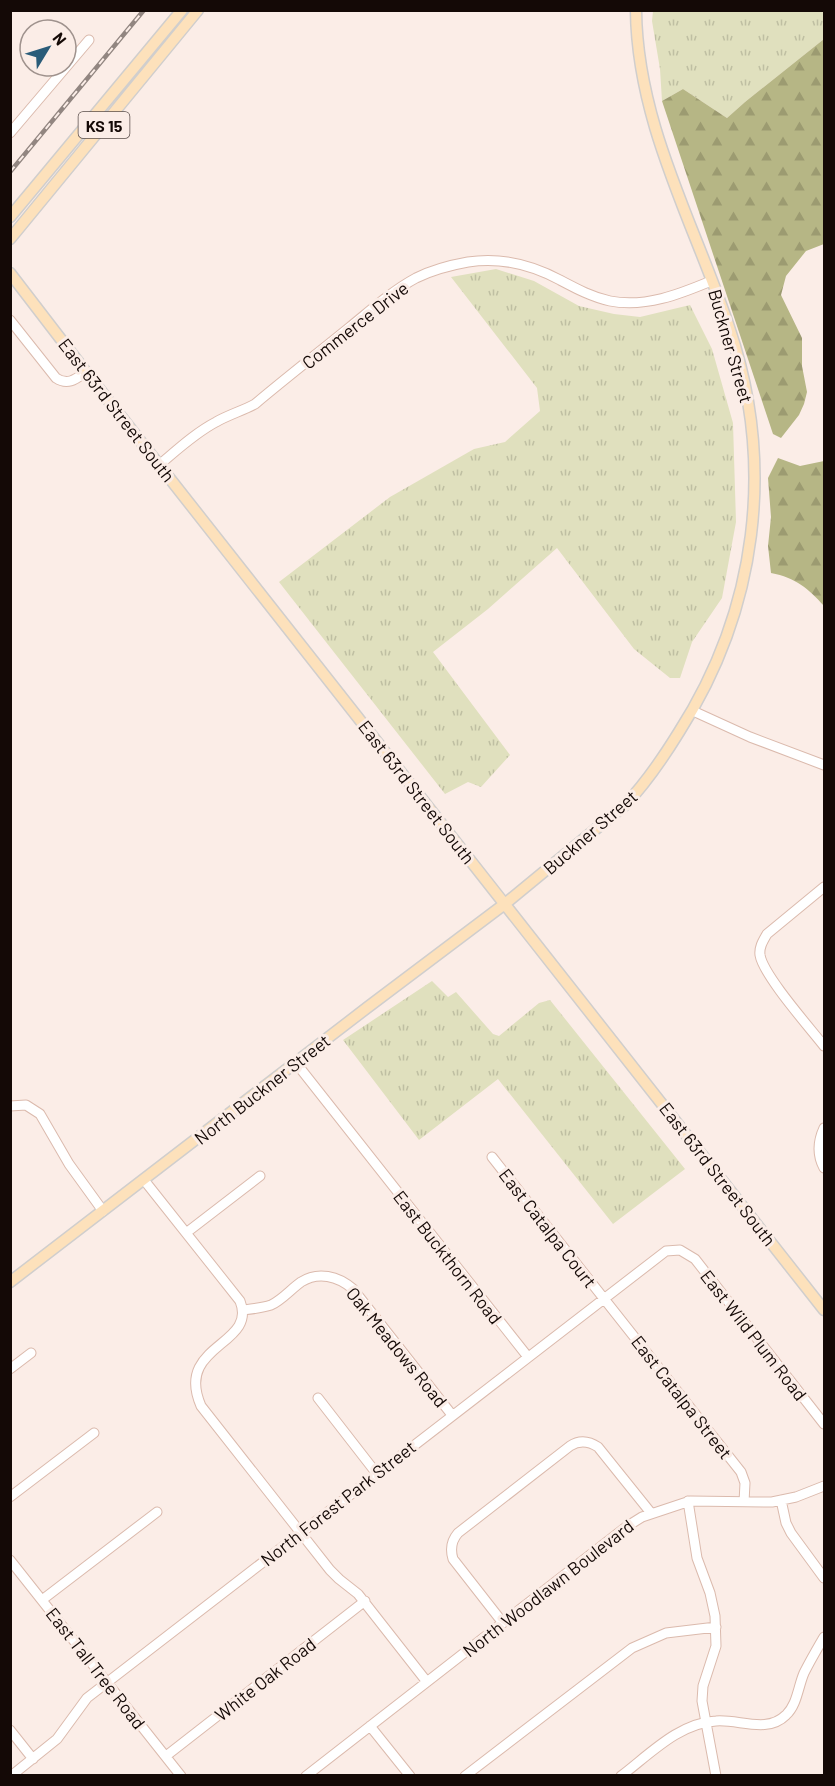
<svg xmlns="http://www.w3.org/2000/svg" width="835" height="1786" font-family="Barlow,sans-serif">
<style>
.grass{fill:url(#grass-tufts)}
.forest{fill:url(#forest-firs)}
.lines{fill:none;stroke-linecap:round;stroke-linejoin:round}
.minor-casing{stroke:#dbbaad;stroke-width:11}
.major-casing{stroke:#d0cecd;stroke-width:13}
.minor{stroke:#fff;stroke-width:9}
.major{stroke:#fde1bb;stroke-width:10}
.rail-casing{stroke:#928681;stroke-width:4.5}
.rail{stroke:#fbede7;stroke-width:2;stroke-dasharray:7;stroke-linecap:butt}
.labels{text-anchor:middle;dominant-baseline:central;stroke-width:6;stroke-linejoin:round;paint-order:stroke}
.shield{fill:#fbede7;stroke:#594d4a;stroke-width:1.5}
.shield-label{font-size:16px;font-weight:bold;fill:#140906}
.street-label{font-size:18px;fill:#140906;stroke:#fbede7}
</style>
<defs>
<pattern id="grass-tufts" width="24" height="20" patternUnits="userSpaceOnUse" patternTransform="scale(1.5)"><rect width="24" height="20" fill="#e0e0be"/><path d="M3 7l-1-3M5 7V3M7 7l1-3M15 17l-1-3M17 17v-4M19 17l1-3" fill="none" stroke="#bfbfa2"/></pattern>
<pattern id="forest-firs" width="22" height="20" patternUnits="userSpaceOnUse" patternTransform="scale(1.5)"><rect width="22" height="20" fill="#b6b685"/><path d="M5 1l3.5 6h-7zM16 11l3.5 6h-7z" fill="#9c9b71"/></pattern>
</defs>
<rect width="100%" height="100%" fill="#fbede7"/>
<path class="grass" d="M653 11H824V39L745 102 727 118 683 89 662 101 660 69 652 21Z
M496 269 534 281 579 306 614 314 640 317 690 305 712 349 733 423 736 522 722 598 692 642 680 678H670L634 649 557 548 488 609 433 652 510 755 481 787 468 782 445 794 279 582 390 497 474 449 505 442 540 411 537 388 451 277Z
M432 981 448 997 456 992 493 1034 499 1036 539 1003 550 1000 685 1169 613 1224 498 1079 419 1140 343 1040Z"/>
<path class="forest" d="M824 39V244L806 251 786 276 781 295 802 338V366L807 392 804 404 799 415 781 438 773 434 662 101 683 89 727 118 745 102Z
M778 458 800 466 824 461V606C808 588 796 578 771 573L768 546 771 517 768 478Z"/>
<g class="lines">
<g class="minor-casing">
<path id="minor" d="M10 133 89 40
M10 320 56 378C68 386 76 379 86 372
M159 465C177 450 195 433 216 422 228 415 242 411 255 404 286 378 318 353 350 327 371 310 392 291 416 278 432 270 451 265 468 262 500 257 532 265 560 280 577 289 592 297 610 301 645 308 680 294 711 281
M693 711 750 737 824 765
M824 887 767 934C763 941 759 947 760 955 763 975 810 1028 824 1046
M296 1063 528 1357
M10 1106 26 1105 40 1114 69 1164 103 1211
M824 1128C818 1141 817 1155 824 1168
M492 1157 741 1472 745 1483 744 1502
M144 1180 240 1301C258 1346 174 1344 201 1406L330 1570 339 1579 358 1594 427 1682
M186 1233 260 1176
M243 1310C252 1309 262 1308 271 1305 282 1300 291 1289 301 1282 318 1271 338 1276 353 1289L452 1415
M10 1369 31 1353
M318 1398 377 1474
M10 1497 94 1433
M781 1500 786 1523 791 1533 824 1578
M688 1501 697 1558 710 1593 715 1616 716 1646 703 1686 702 1701 716 1776
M10 1560 181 1776
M42 1600 157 1512
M503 1623 453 1559C450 1549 451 1541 458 1533L570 1446C579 1440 589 1441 598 1447L651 1513
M370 1726 410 1776
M10 1730 33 1759
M166 1756 365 1601
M11 1776 57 1739 87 1698 666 1251 680 1250 695 1259 824 1424
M306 1776 626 1527 642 1517 690 1501 772 1502 796 1497 824 1486
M465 1776 632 1648 666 1633 716 1627
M621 1776C650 1754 679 1723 716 1721 739 1719 767 1734 786 1715 797 1705 798 1687 804 1673 810 1661 817 1649 824 1637"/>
</g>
<g class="major-casing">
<path id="major" d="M10 217 182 10
M10 239 198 10
M10 273 86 372 824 1310
M10 1282 368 1007 506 903 625 805C646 783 663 758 679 732 757 610 776 465 729 327 694 223 637 123 636 10"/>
</g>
<use href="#minor" class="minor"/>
<use href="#major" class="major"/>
<g class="rail-casing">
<path id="rail" d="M10 172 144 10"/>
</g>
<use href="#rail" class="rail"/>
</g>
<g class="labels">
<rect class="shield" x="78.5" y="112" width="51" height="26" rx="4.5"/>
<g class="shield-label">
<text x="104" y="125">KS 15</text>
</g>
<g class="street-label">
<text transform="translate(355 325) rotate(-38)">Commerce Drive</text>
<text transform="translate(731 346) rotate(74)">Buckner Street</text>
<text transform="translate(117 410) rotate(52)">East 63rd Street South</text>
<text transform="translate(417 792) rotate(52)">East 63rd Street South</text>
<text transform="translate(590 832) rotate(-41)">Buckner Street</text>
<text transform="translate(262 1089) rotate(-38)">North Buckner Street</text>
<text transform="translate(718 1174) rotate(52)">East 63rd Street South</text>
<text transform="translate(548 1228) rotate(52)">East Catalpa Court</text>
<text transform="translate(448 1257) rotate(52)">East Buckthorn Road</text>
<text transform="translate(754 1335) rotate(52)">East Wild Plum Road</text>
<text transform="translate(397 1347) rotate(51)">Oak Meadows Road</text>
<text transform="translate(682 1397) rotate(52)">East Catalpa Street</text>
<text transform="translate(338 1503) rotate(-38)">North Forest Park Street</text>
<text transform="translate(548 1588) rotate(-38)">North Woodlawn Boulevard</text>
<text transform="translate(96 1668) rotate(52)">East Tall Tree Road</text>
<text transform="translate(265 1679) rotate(-38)">White Oak Road</text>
</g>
</g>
<rect width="835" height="1786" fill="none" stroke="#140906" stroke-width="24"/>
<g transform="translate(48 48) rotate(52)"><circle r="28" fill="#fbede7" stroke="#9f928d" stroke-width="1.5"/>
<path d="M0-4.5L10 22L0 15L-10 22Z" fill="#2a5c79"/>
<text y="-9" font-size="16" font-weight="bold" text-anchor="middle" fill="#140906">N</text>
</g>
</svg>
